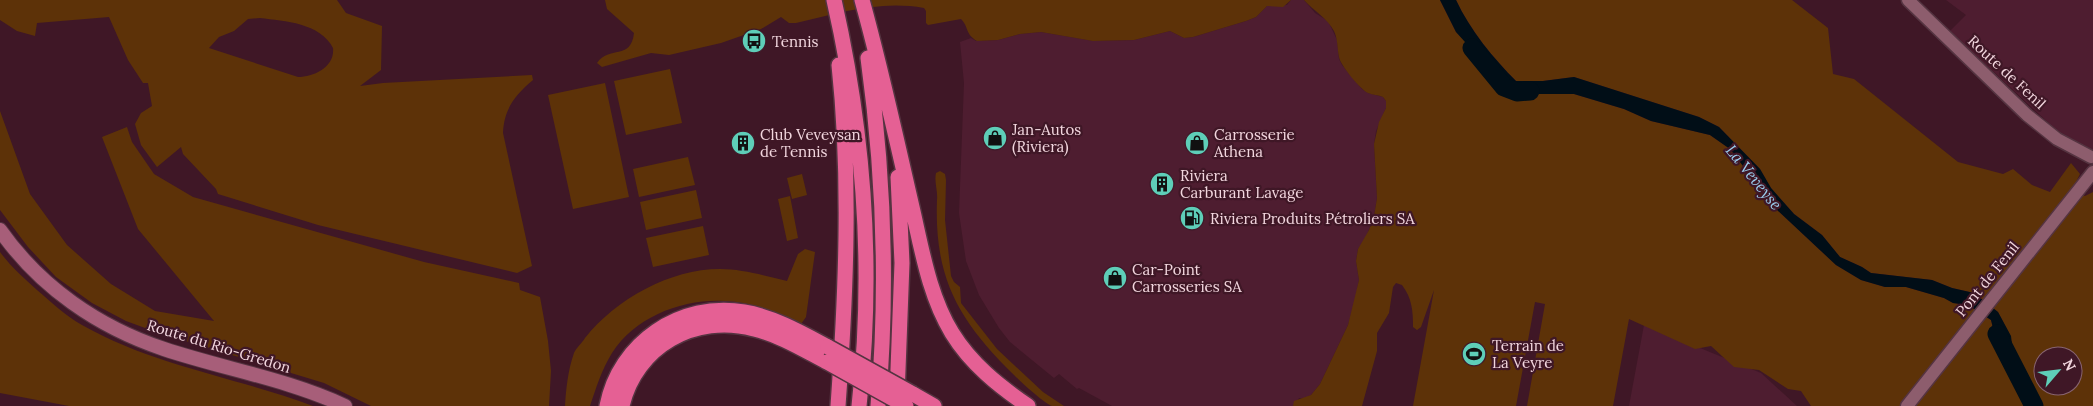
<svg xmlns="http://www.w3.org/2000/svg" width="2093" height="406" font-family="Lora,serif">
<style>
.built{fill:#4e1d30}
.green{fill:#5d3208;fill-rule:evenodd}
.water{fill:#010e17}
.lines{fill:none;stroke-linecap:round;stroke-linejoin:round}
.river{stroke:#010e17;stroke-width:19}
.tertiary-casing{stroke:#553441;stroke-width:15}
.secondary-casing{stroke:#553441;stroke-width:16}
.motorway-casing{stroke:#553441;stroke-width:18}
.tertiary{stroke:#8d5d6d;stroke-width:12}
.secondary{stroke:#a75e79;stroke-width:14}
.motorway{stroke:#e56094;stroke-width:15}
.motorway-bridge-casing{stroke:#553441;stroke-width:18;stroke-linecap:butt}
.motorway-bridge{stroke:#e56094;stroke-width:15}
.labels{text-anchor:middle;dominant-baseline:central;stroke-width:4.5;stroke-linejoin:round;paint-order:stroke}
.poi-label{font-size:15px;fill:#f2d6de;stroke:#3f1726;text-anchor:start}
.street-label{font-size:15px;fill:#f2d6de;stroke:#3f1726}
.water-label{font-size:16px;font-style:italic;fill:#9acdef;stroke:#3f1726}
</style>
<rect width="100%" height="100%" fill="#3f1726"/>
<path class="built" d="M1291 0H1304L1315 13 1328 21 1337 40 1339 59 1342 65 1362 89 1368 93 1383 97 1386 101V108L1376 131 1374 144 1377 198 1374 216 1365 240 1358 249 1356 261 1359 280 1355 301 1348 325 1320 384 1311 395 1306 398H1299L1293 406H1112L1079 388 1077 389 1059 374 1054 378 1010 342 999 328 979 295 966 261 959 213 964 83 960 42 971 38 976 41 998 40 1020 34 1041 32 1094 41 1134 40 1170 31 1184 38 1193 37 1246 21 1256 17 1267 6 1287 5Z
M1946 0H2093V150L2056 130 1950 31 1966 15Z
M1644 325 1761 373 1797 406H1629Z"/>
<path class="green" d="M0 0H337L346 13 382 26 381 70 360 86 383 83 532 75 533 80C515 95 504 109 503 133L532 266 517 273 318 225 218 194 216 189 183 154 181 147 157 167 141 145 135 124 141 113 152 106 148 83H143L128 60 109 17 37 23 35 36 17 31 0 20ZM260 18C285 21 320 23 333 48 335 67 314 77 298 77L209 48 219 37 234 31 248 19Z
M605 0H1291L1283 7 1267 6 1256 17 1246 21 1193 37 1184 38 1170 31 1134 40 1093 41 1041 32 1020 34 998 40 977 41C965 34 969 27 961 19L928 25 926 23V11L924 8C880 0 839 13 796 23H789L781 17 761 29 721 43 669 55 651 53 602 67 597 63C609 45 631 61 634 33L607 9Z
M1304 0H1440L1456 32 1526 94H1574L1624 109 1651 121 1710 135 1730 149 1776 209 1836 265 1861 280 1885 287H1906L1944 298 1953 303 1968 305 1991 320 1997 344 2013 353 2010 335 1998 312 1974 293 1952 288 1932 280 1871 273 1862 267 1840 257 1822 235 1794 214 1771 188 1760 169 1719 127 1699 117 1574 77 1543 81H1516C1493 58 1470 30 1456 0H1792L1828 28 1833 74 1854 79 1958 162 2003 174 2013 169 2032 185 2050 192 2071 163 2080 174 2072 190 2085 196 2093 192V406H1811L1801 391 1788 389 1759 370 1734 367 1711 346 1695 349 1629 319 1613 406H1527L1545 304 1535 302 1516 406H1413L1434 290 1421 327 1417 330 1413 327C1413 311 1412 298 1402 285L1396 283 1393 287 1389 313 1377 333V351L1362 406H1293L1294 401 1311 395 1320 384 1348 325 1359 280 1356 261 1358 249 1369 230 1374 216 1377 198 1374 144 1379 122 1386 108V101L1383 97C1378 95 1373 95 1368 93 1361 90 1340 65 1339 57 1337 48 1338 40 1334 31 1328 19 1313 10 1304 0ZM2043 356H2073V386H2043Z
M670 69 682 123 626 135 614 81Z
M605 83 629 197 573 209 548 95Z
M0 111 30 194 67 245 111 284 155 311 214 321 138 229 102 137 127 127 132 142 154 174 193 197 424 262 519 283 520 290 540 297 548 341 551 371 549 406H371L324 383 156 332 126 321 92 303 56 277 28 247 0 210Z
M688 157 695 185 639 197 633 169Z
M940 171 945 174 946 180 945 220 951 276 954 282 960 287 961 303 997 349 1043 392 1064 406C1060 406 1055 406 1052 406 1045 404 1020 381 1014 375 959 321 934 279 937 200 938 191 934 182 936 173Z
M802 174 807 195 792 199 787 178Z
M696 190 702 218 646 230 640 202Z
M790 196 798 238 787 241 778 199Z
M703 226 709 255 653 267 646 238Z
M805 249 815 252 806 317 801 324C783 317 767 308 748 304 699 293 640 310 612 353 602 369 596 388 590 406H565C566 389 568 370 574 353 576 348 582 343 585 338 616 299 670 269 720 269 742 269 766 276 787 281L798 254Z
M0 252C11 267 24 278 37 290 51 302 66 316 82 325 154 366 236 377 313 406H69L0 393Z"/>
<path class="water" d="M1440 0H1456C1470 30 1493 58 1516 81H1543L1574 77 1699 117 1719 127 1760 169 1771 188 1794 214 1822 235 1840 257 1862 267 1871 273 1932 280 1952 288 1974 293 1998 312 2011 336 2013 353 2007 357 1997 344 1991 320 1968 305 1953 303 1944 298 1906 287H1885L1861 280 1836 265 1776 209 1730 149 1710 135 1651 121 1624 109 1574 94H1526L1509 91 1456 32Z"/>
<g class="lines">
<path class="river" d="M1472 48 1504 87 1517 92 1530 91
M1997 334 2034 406"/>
<g class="tertiary-casing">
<path id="tertiary" d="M1908 0 2027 115 2057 139 2091 157
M1907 406 2093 172"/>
</g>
<g class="secondary-casing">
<path id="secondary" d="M0 230C40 287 98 327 164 349 224 369 287 379 345 406"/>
</g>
<g class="motorway-casing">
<path id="motorway" d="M834 0C864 132 874 271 859 406
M862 0C881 68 896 138 912 207 922 250 929 295 952 333 971 364 999 386 1028 406
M868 58C884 174 888 290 878 406
M913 394 934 406
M897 396 902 263 898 177
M607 406C619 343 681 301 744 312 774 317 802 333 828 347
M622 406C636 346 695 313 754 329 780 335 804 350 827 362
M838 406C846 294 851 178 839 65"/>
</g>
<use href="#tertiary" class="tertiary"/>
<use href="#secondary" class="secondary"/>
<use href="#motorway" class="motorway"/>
<g class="motorway-bridge-casing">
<path id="motorway-bridge" d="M828 347 913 394
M827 362 906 406"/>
</g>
<use href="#motorway-bridge" class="motorway-bridge"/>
</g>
<defs>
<g id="bus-disc" transform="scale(1.25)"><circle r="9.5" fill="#5eceb8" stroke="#3f1726"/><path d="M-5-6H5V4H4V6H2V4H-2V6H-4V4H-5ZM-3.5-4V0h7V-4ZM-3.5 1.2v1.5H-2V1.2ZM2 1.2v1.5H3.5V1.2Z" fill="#111"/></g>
<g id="shop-disc" transform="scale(1.25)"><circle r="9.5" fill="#5eceb8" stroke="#3f1726"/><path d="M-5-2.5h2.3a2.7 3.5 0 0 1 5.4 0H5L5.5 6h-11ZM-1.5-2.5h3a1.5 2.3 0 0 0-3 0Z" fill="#111"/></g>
<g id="building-disc" transform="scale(1.25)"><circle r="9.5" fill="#5eceb8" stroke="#3f1726"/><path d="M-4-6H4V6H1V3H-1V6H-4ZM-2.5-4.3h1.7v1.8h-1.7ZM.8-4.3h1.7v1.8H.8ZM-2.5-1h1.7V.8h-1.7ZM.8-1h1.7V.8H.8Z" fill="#111"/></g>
<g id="fuel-disc" transform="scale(1.25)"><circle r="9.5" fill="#5eceb8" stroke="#3f1726"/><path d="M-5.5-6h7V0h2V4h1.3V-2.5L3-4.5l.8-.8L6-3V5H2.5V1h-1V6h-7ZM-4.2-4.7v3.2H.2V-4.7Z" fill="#111"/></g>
<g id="stadium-disc" transform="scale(1.25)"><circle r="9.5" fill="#5eceb8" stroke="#3f1726"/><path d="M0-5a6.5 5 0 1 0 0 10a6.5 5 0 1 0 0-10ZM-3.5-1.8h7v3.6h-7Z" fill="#111"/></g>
</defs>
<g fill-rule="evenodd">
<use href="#bus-disc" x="754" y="41"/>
<use href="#shop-disc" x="995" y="138"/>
<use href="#building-disc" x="743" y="143"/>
<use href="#shop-disc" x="1197" y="143"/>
<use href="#building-disc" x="1162" y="184"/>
<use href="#fuel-disc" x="1192" y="218"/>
<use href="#shop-disc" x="1115" y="278"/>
<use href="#stadium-disc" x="1474" y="354"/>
</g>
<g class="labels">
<g class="poi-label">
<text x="772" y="41">Tennis</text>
<text x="1012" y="129">Jan-Autos<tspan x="1012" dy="17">(Riviera)</tspan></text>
<text x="760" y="134">Club Veveysan<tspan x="760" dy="17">de Tennis</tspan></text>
<text x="1214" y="134">Carrosserie<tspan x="1214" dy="17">Athena</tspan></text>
<text x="1180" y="175">Riviera<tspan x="1180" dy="17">Carburant Lavage</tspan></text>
<text x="1210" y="218">Riviera Produits Pétroliers SA</text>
<text x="1132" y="269">Car-Point<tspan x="1132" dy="17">Carrosseries SA</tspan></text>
<text x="1492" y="345">Terrain de<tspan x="1492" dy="17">La Veyre</tspan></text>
</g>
<g class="street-label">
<text transform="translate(2007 72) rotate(43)">Route de Fenil</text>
<text transform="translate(1987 279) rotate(-51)">Pont de Fenil</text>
<text transform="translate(219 346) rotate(17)">Route du Rio-Gredon</text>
</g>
<g class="water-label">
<text transform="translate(1754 177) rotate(51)">La Veveyse</text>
</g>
</g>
<g transform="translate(2058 371) rotate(62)"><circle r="24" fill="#3f1726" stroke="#876370"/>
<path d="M0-4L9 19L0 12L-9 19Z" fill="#5eceb8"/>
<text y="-8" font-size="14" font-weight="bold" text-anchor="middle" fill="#f2d6de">N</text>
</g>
</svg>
